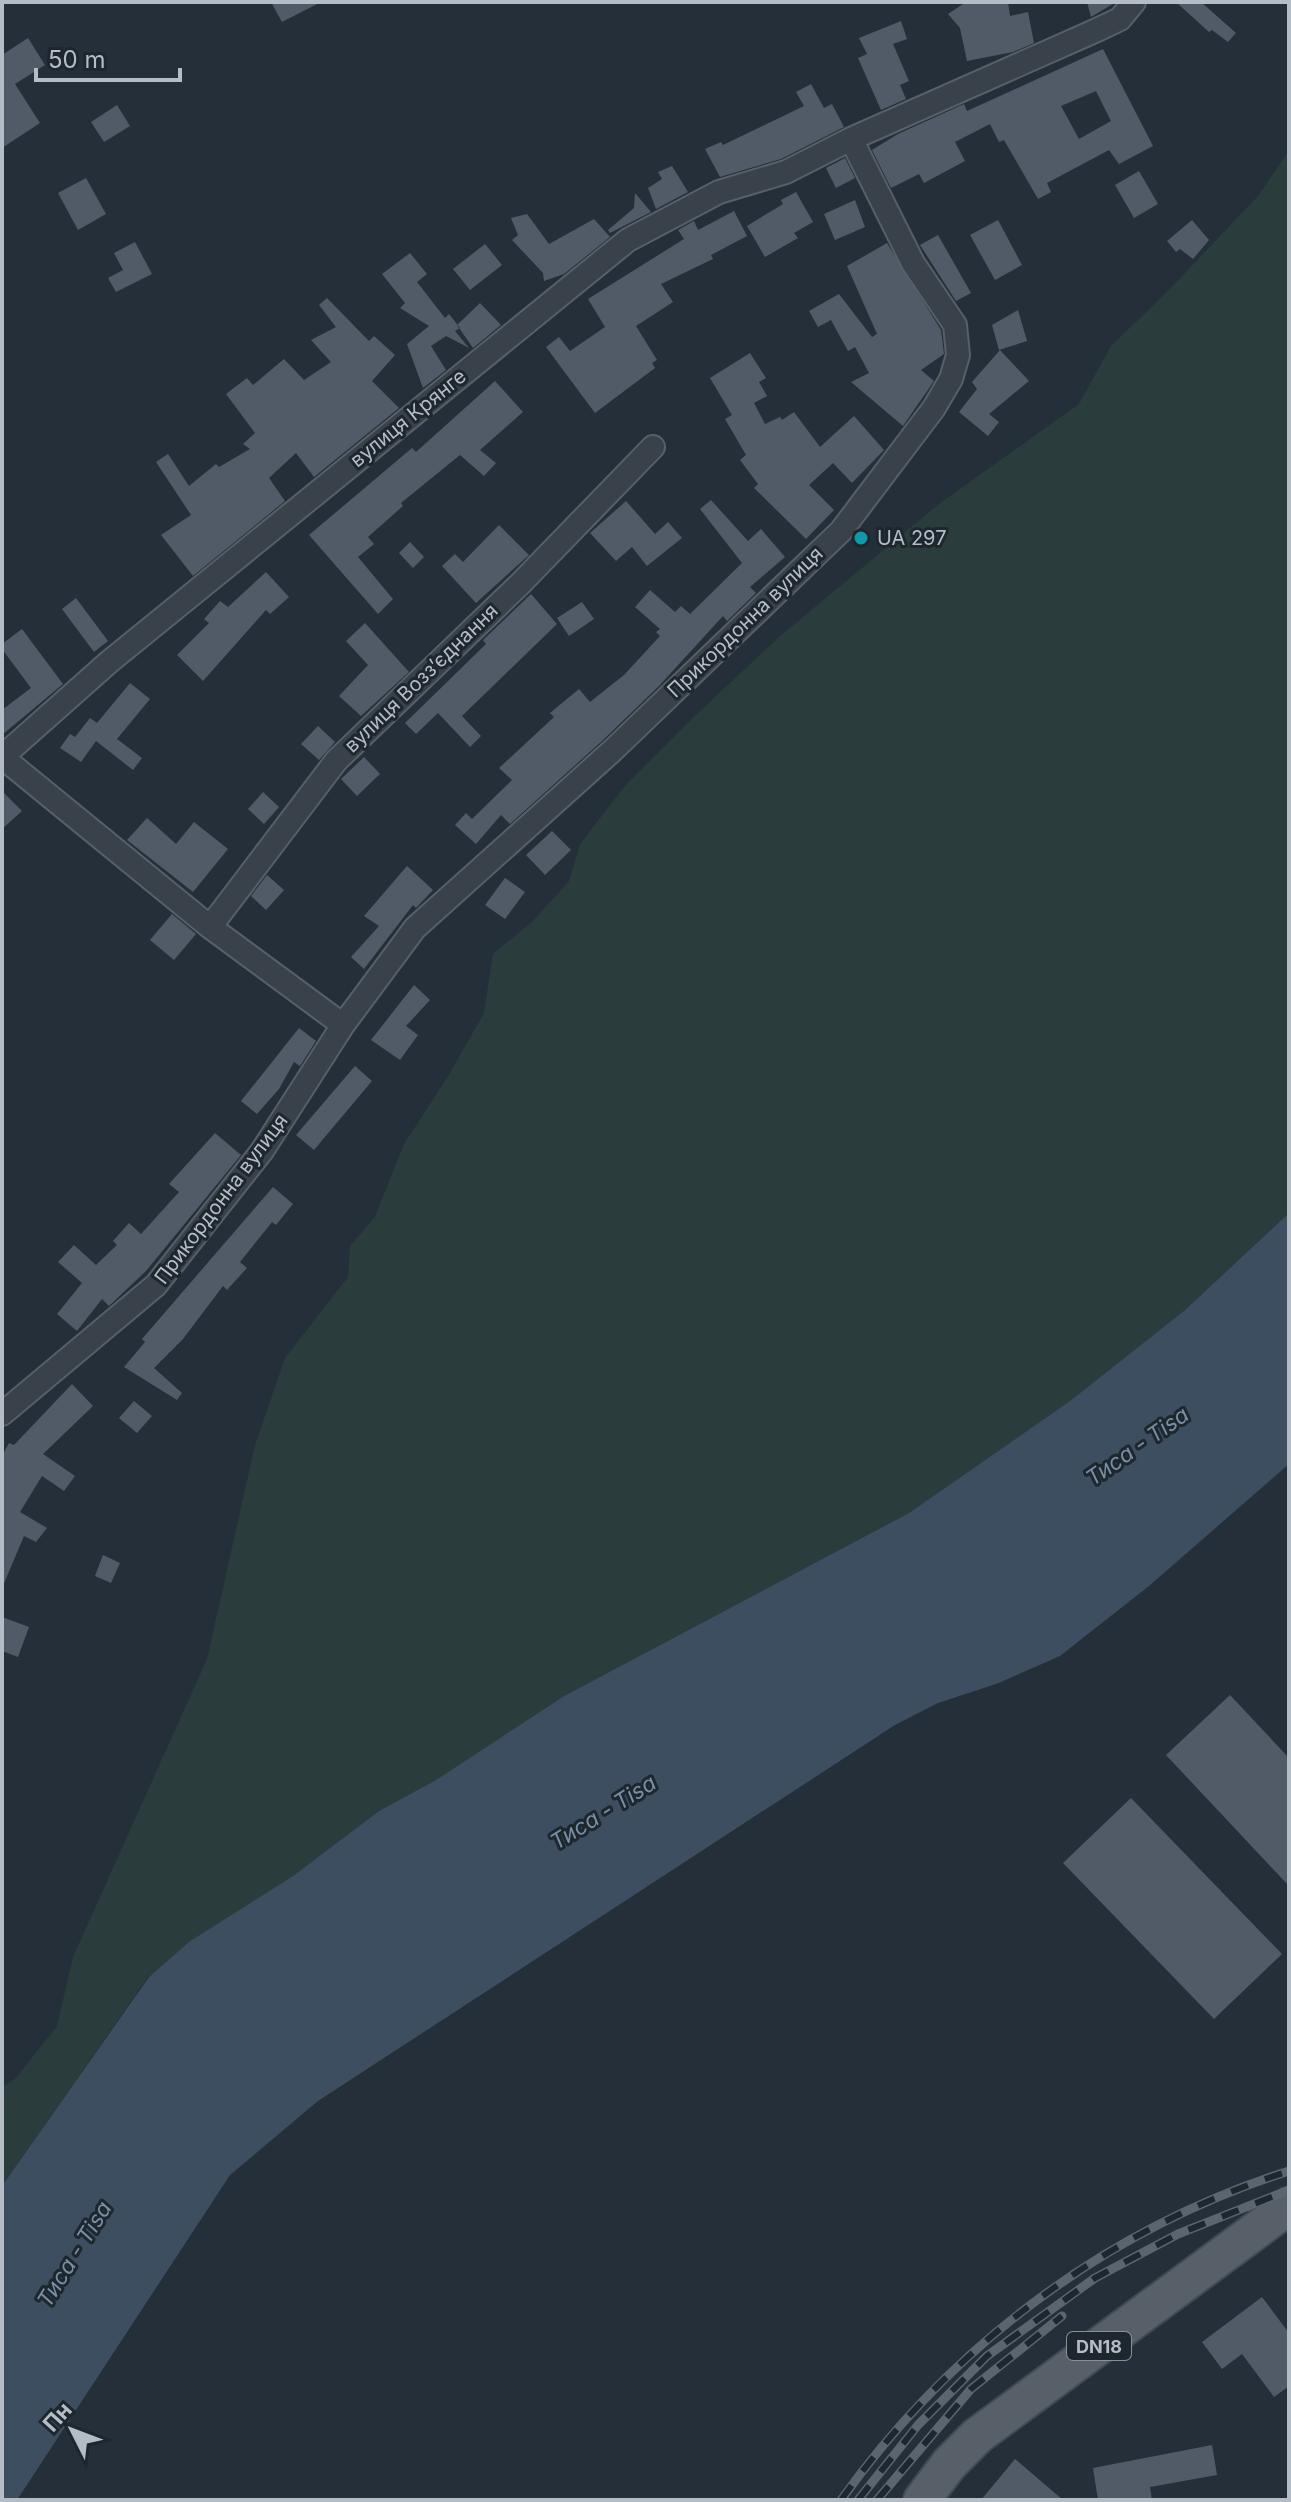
<svg xmlns="http://www.w3.org/2000/svg" width="1291" height="2502" font-family="Inter,sans-serif">
<style>
.green{fill:#2a3d3c}
.water{fill:#3d4e60}
.building{fill:#515b67;fill-rule:evenodd}
.lines{fill:none;stroke-linecap:round;stroke-linejoin:round}
.street-casing{stroke:#575f67;stroke-width:26}
.primary-casing{stroke:#424a52;stroke-width:40}
.street{stroke:#39414a;stroke-width:22}
.primary{stroke:#576069;stroke-width:36}
.rail-casing{stroke:#5b6570;stroke-width:9}
.rail{stroke:#1e262e;stroke-width:6;stroke-dasharray:18;stroke-linecap:butt}
.culture-dot{fill:#0f9aa8;stroke:#1e262e;stroke-width:3}
.labels{text-anchor:middle;dominant-baseline:central;stroke-width:6;stroke-linejoin:round;paint-order:stroke}
.shield{fill:#1e262e;stroke:#878f98;stroke-width:2}
.shield-label{font-size:18px;font-weight:bold;fill:#b4bcc5}
.street-label{font-size:20px;fill:#b4bcc5;stroke:#1e262e}
.poi-label{font-size:20px;fill:#b4bcc5;stroke:#1e262e;text-anchor:start}
.water-label{font-size:22px;font-style:italic;fill:#788ea5;stroke:#1e262e}
</style>
<rect width="100%" height="100%" fill="#252f39"/>
<path class="green" d="M1289 150V1213L1185 1310 1070 1401 909 1513 564 1696 436 1780 379 1811 293 1876 148 1977 2 2186V2087L15 2079 57 2026 73 1957 207 1659 255 1445 285 1358 348 1277 350 1246 375 1217 404 1144 447 1078 484 1013 493 954 532 922 569 881 580 844 624 787 699 712 779 637 939 504 1079 404 1111 346 1167 292 1258 196Z"/>
<path class="water" d="M1289 1213V1464L1149 1586 1060 1656 996 1684 938 1703 895 1725 318 2101 230 2175 17 2500H2V2186L149 1977 189 1942 293 1876 379 1811 436 1780 564 1696 909 1513 1070 1401 1185 1310Z"/>
<path class="building" d="M271 2H321L282 22Z
M966 2H1008L1010 16 1028 12 1034 43 1013 52 967 61 960 28 948 14Z
M1087 2H1116L1091 17Z
M1176 2H1201L1236 33 1228 42 1212 30 1209 32Z
M901 21 907 39 893 44 909 81 900 85 906 99 881 110 858 58 867 54 859 38Z
M28 38 45 65 15 84 40 123 2 148V55Z
M1103 49 1153 146 1119 164 1109 150 1047 183 1051 192 1038 199 1004 140 999 142 990 124 955 142 965 161 924 183 919 174 891 188 872 150 898 134 964 104 967 111ZM1096 91 1111 121 1079 139 1061 106Z
M811 84 824 108 832 104 844 127 781 159 720 177 705 149 721 142 723 145 804 106 796 92Z
M117 105 130 126 104 142 91 122Z
M845 158 855 178 836 188 826 168Z
M672 166 688 192 656 209 648 188 662 179 658 172Z
M1139 171 1158 204 1134 218 1115 185Z
M86 178 106 214 78 230 58 193Z
M796 192 813 222 794 233 798 238 765 257 747 226 783 204 781 200Z
M635 193 651 212 610 233 608 230 634 208Z
M855 200 865 227 835 240 824 214Z
M734 211 747 236 711 255 713 259 661 284 673 302 636 326 657 360 652 363 655 368 595 413 546 347 559 337 570 351 605 327 588 299 684 239 678 230 694 221 698 230Z
M527 214 549 244 594 219 610 237 564 274 544 281 543 273 512 240 518 235 511 218Z
M998 220 1022 265 995 280 970 235Z
M1192 220 1209 240 1193 259 1180 249 1176 252 1167 241Z
M938 235 971 293 956 301 920 245Z
M135 242 152 274 116 292 108 278 123 270 114 253Z
M887 243 941 330 944 354 921 370 934 381 903 426 851 382 869 373 855 347 848 351 831 320 818 327 809 311 839 294 872 337 877 334 847 266Z
M485 244 502 265 470 290 453 269Z
M410 253 427 274 417 282 445 318 449 314 460 328 455 331 469 348 446 336 431 346 446 370 423 388 407 344 429 326 400 308 405 303 382 274Z
M327 298 369 341 374 336 395 355 372 381 399 408 314 477 296 453 269 478 285 501 193 576 161 535 191 515 156 462 168 454 189 486 216 464 219 467 250 449 243 444 255 433 226 394 247 378 253 385 284 359 304 380 331 362 311 340 336 327 319 305Z
M480 303 501 325 473 348 457 325Z
M1018 310 1027 341 999 350 992 325Z
M1000 350 1029 381 989 414 999 422 988 436 959 412 977 389 972 382Z
M750 353 766 378 759 382 767 396 754 403 765 424 780 417 782 420 794 412 820 447 854 416 884 450 852 483 833 463 809 485 834 510 806 539 754 488 758 484 740 460 746 455 725 419 732 415 710 378Z
M495 381 523 412 480 450 496 463 484 476 460 455 401 503 403 506 368 537 374 544 358 557 393 599 378 614 309 535 412 448 416 452Z
M711 500 748 541 761 529 785 557 750 587 756 593 727 621 723 616 659 686 602 741 510 824 501 815 476 844 455 825 466 813 472 819 512 780 499 768 554 717 550 713 579 689 590 702 624 675 660 636 656 632 660 629 635 607 650 590 675 612 681 606 690 614 742 563 700 509Z
M626 501 655 534 668 522 682 538 647 566 632 547 616 561 590 533Z
M499 525 529 555 476 603 442 566 455 554 463 562Z
M410 542 424 557 413 568 399 553Z
M266 572 289 597 270 614 266 610 203 681 177 655 209 623 204 619 220 601 228 607Z
M531 594 557 624 462 716 481 736 470 747 438 713 416 734 405 723 486 644 483 640Z
M76 598 108 641 94 652 62 609Z
M582 602 594 619 569 636 557 618Z
M365 623 409 672 361 716 339 696 368 665 346 641Z
M22 629 63 684 2 735V710L31 688 2 649V644Z
M130 683 150 699 117 739 142 758 133 770 96 741 81 762 60 748 70 734 75 737 90 718 97 723Z
M318 726 335 742 319 760 301 744Z
M364 757 380 774 357 796 341 779Z
M2 791 22 811 2 829Z
M263 792 279 807 264 824 248 809Z
M147 818 176 844 194 822 228 849 193 892 127 840Z
M552 831 571 850 545 875 526 855Z
M407 866 433 890 416 908 413 905 364 969 351 957 379 926 364 916Z
M267 875 284 890 266 910 251 896Z
M505 878 525 892 505 919 485 905Z
M172 914 196 934 174 960 150 940Z
M414 985 430 1000 406 1026 418 1035 400 1060 371 1040Z
M299 1028 316 1041 300 1066 294 1062 279 1089 257 1114 241 1101Z
M355 1066 372 1081 314 1150 296 1135Z
M215 1133 241 1155 146 1271 109 1306 102 1299 77 1331 57 1314 82 1283 58 1262 74 1245 96 1265 117 1245 113 1241 129 1223 141 1234 179 1192 169 1184Z
M273 1187 293 1204 276 1225 272 1222 240 1262 247 1268 227 1290 223 1286 183 1339 154 1368 182 1393 177 1400 124 1367 145 1342 142 1339Z
M72 1384 93 1406 43 1454 75 1476 64 1491 42 1476 20 1512 47 1528 36 1542 24 1536 2 1588V1456L9 1443 14 1445Z
M134 1401 152 1416 137 1433 119 1418Z
M103 1555 120 1563 111 1583 95 1576Z
M2 1617 29 1627 18 1657 2 1651Z
M1230 1695 1289 1758V1886L1166 1755Z
M1131 1798 1282 1954 1214 2019 1063 1863Z
M1262 2297 1289 2333V2386L1274 2397 1242 2354 1222 2369 1202 2342Z
M1212 2445 1217 2475 1150 2487 1152 2500H1098L1093 2468Z
M1015 2459 1063 2500H981Z"/>
<g class="lines">
<g class="street-casing">
<path id="street" d="M2 757 109 662 628 240 719 192 786 172 851 139
M2 757 210 927 343 1025
M210 927 336 761 520 584 653 447
M2 1414 156 1285 262 1151 343 1025 415 928 612 751 841 531 934 408 951 379 958 355 955 325 913 263 851 139 1097 30 1120 19 1134 2"/>
</g>
<g class="primary-casing">
<path id="primary" d="M922 2500 949 2464 977 2436 1289 2206"/>
</g>
<use href="#street" class="street"/>
<use href="#primary" class="primary"/>
<g class="rail-casing">
<path id="rail" d="M841 2500C952 2345 1107 2229 1289 2171
M858 2500 918 2425 987 2356 1095 2278 1178 2234 1289 2190
M877 2500 971 2389 1062 2316"/>
</g>
<use href="#rail" class="rail"/>
</g>
<circle class="culture-dot" cx="861" cy="538" r="8"/>
<g class="labels">
<rect class="shield" x="1067" y="2332" width="64" height="28" rx="6"/>
<g class="shield-label">
<text x="1099" y="2346">DN18</text>
</g>
<g class="street-label">
<text transform="translate(408 418) rotate(-39)">вулиця Крянге</text>
<text transform="translate(745 622) rotate(-44)">Прикордонна вулиця</text>
<text transform="translate(421 678) rotate(-44)">вулиця Воззʼєднання</text>
<text transform="translate(221 1199) rotate(-53)">Прикордонна вулиця</text>
</g>
<g class="poi-label">
<text x="877" y="538">UA 297</text>
</g>
<g class="water-label">
<text transform="translate(1137 1446) rotate(-35)">Тиса - Tisa</text>
<text transform="translate(603 1812) rotate(-32)">Тиса - Tisa</text>
<text transform="translate(74 2254) rotate(-58)">Тиса - Tisa</text>
</g>
</g>
<rect width="1291" height="2502" fill="none" stroke="#b4bcc5" stroke-width="8"/>
<g transform="translate(72 2430) rotate(312)" stroke="#1e262e" stroke-width="6" paint-order="stroke">
<path d="M0-6L14 30L0 20L-14 30Z" fill="#b4bcc5"/>
<text y="-12" font-size="22" font-weight="bold" text-anchor="middle" fill="#b4bcc5">Пн</text>
</g>
<path d="M36 68v12h144v-12" fill="none" stroke="#b4bcc5" stroke-width="4"/>
<text x="48" y="68" font-size="24" fill="#b4bcc5" stroke="#1e262e" stroke-width="6" paint-order="stroke">50 m</text>
</svg>
